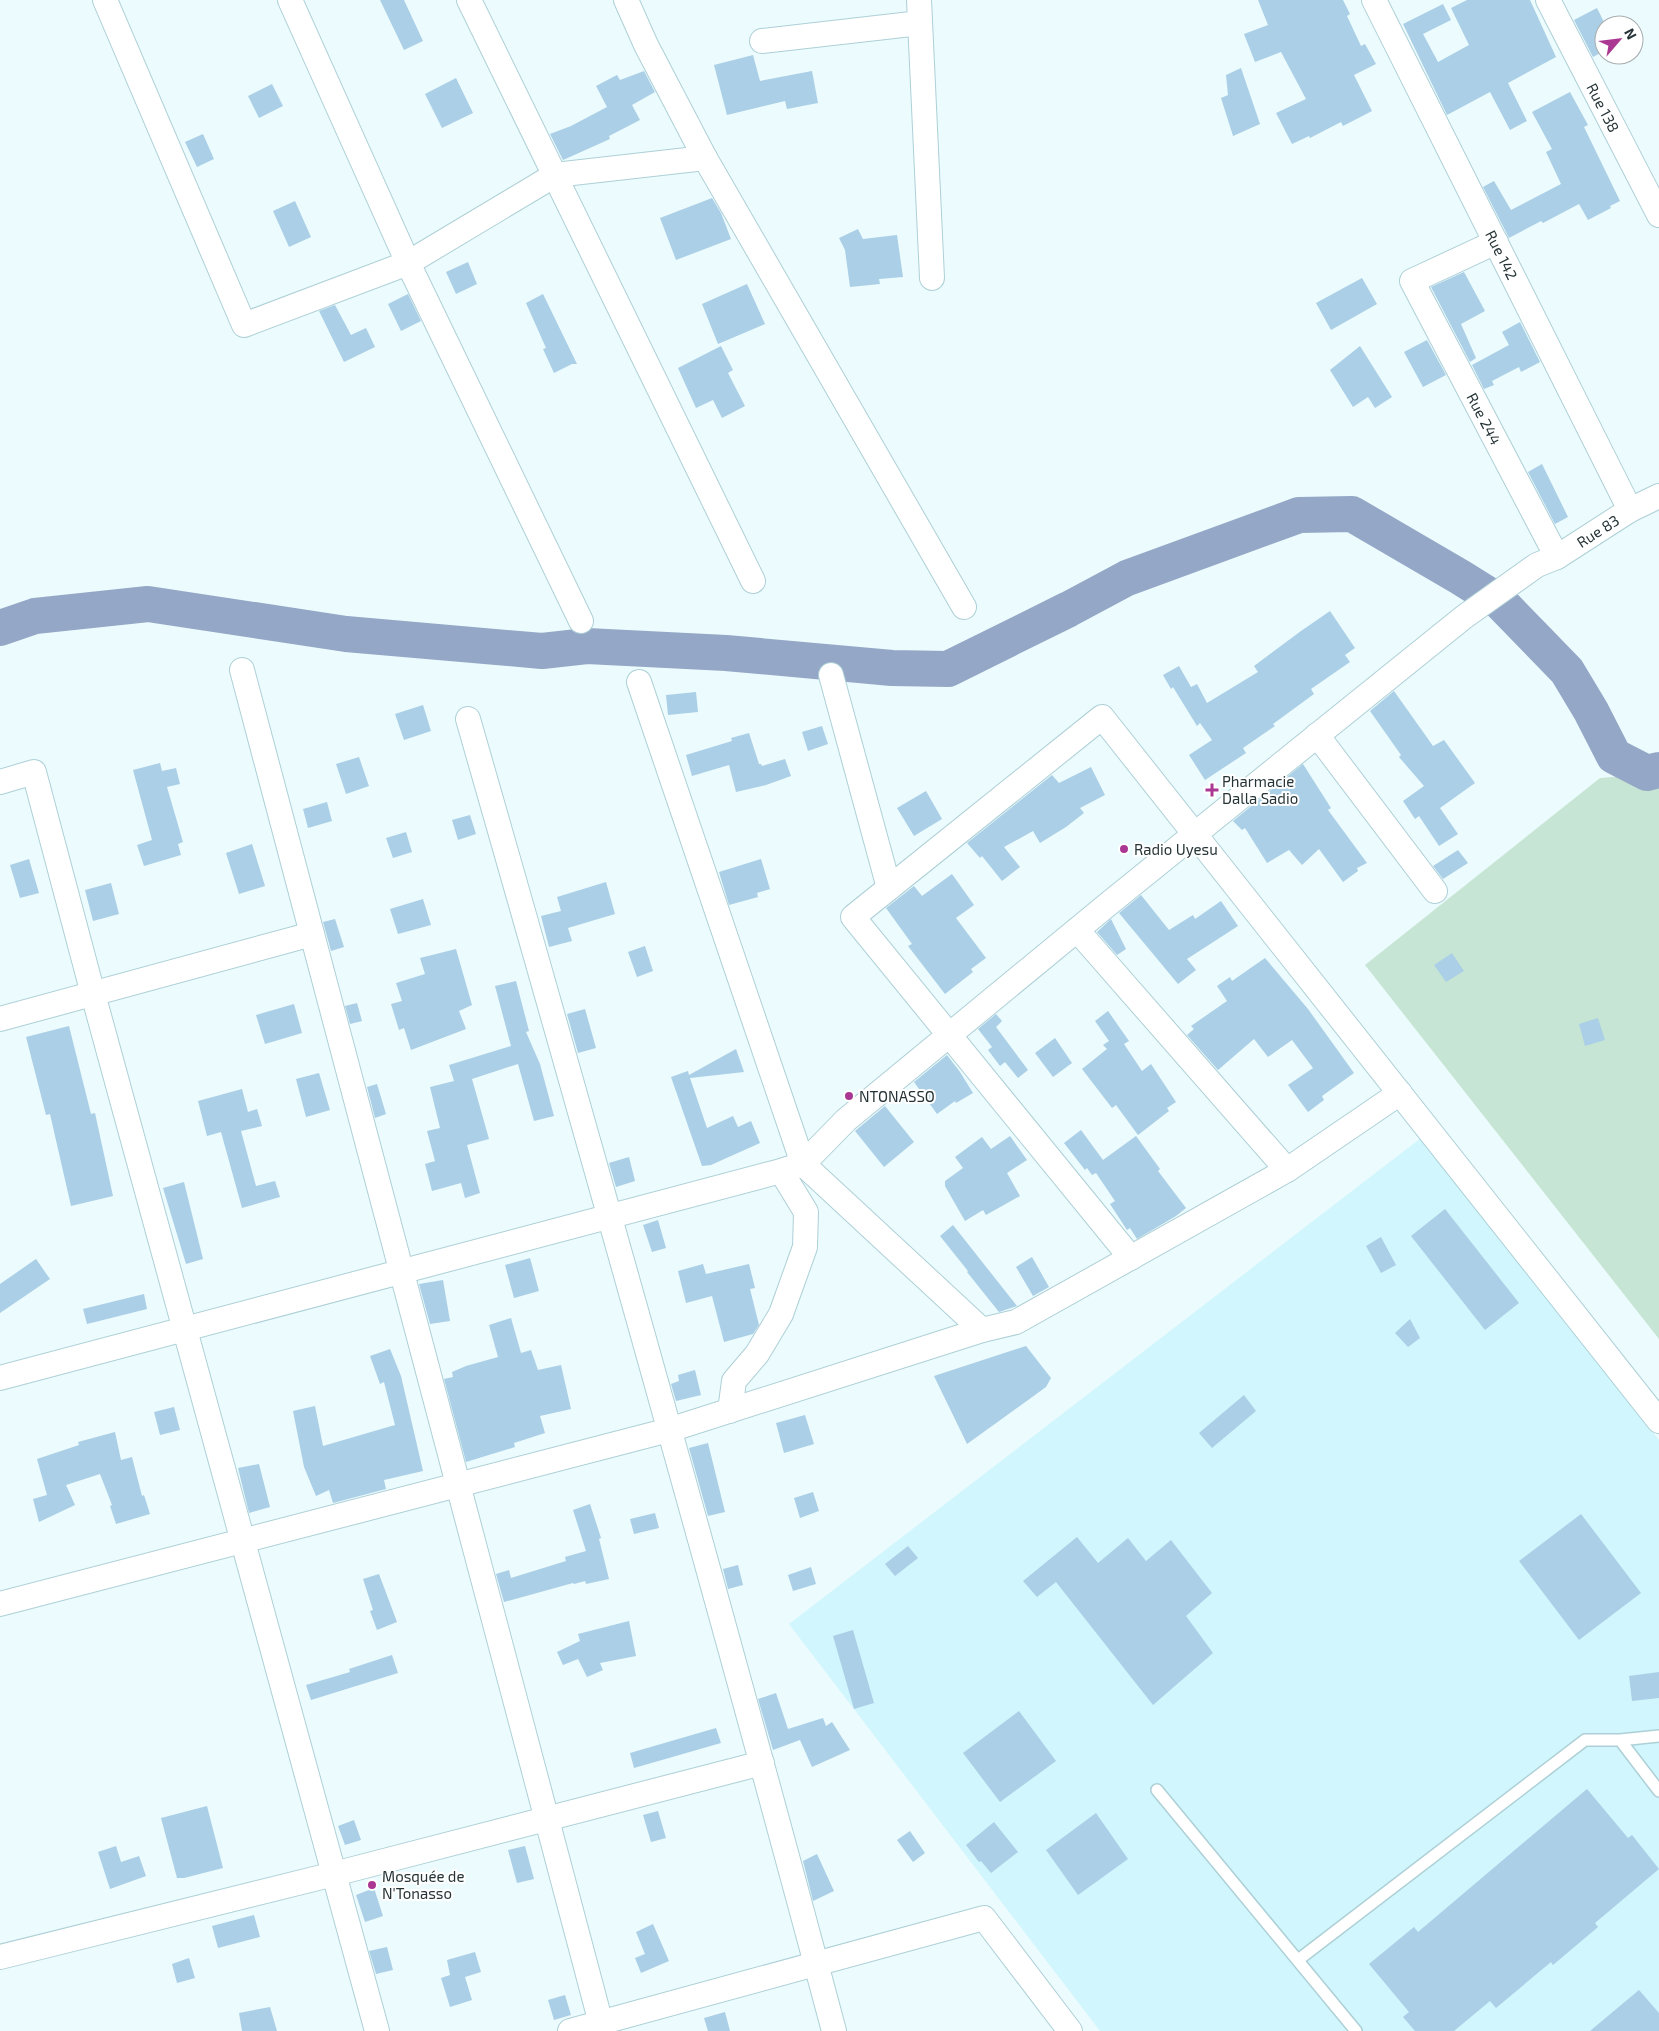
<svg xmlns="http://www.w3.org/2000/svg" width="1659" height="2031" font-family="'Exo 2',sans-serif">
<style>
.built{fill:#d1f6fd}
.green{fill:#c7e5d4}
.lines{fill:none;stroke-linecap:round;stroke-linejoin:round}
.river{stroke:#94a7c6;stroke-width:36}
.building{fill:#aacfe6}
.service-casing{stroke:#add0d7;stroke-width:14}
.minor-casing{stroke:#add0d7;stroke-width:26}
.service{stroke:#fff;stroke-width:11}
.minor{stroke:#fff;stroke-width:24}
.poi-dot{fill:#aa3892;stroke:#fff;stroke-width:2}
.labels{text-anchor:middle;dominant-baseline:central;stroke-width:4;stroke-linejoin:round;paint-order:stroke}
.street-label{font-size:15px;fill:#263437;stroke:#fff}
.poi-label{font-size:15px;fill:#263437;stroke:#fff;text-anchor:start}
</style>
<rect width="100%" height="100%" fill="#ecfbfd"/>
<path class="built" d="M1421 1138 1659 1440V2031H1100L789 1624Z"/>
<path class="green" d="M1659 773V1339L1365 965 1600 778Z"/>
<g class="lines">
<path class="river" d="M0 628 35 616 148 604 346 634 542 651 587 646 726 653 892 668 948 669 1069 609 1127 578 1299 515 1352 514 1460 577 1500 602 1567 671 1591 711 1614 756 1647 773 1659 770"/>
</g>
<path class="building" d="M380 0H404L423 41 404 50Z
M1258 0H1343L1350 14 1347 16 1361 46 1365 44 1376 64 1354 75 1372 111 1343 126 1341 122 1310 138 1309 136 1292 144 1276 113 1306 99 1281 52 1255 62 1244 34 1268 25Z
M1467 0H1530L1556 57 1508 83 1527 121 1510 130 1490 92 1447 115 1403 24 1443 4 1451 20 1423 34 1438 62 1469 45 1451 8Z
M1597 8 1604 22V51L1593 57 1574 20Z
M753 55 760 81 812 71 818 103 787 109 785 101 727 115 714 65Z
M1241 68 1260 124 1233 136 1221 98 1228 95 1226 75Z
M644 71 655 92 632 105 640 120 609 136 610 139 563 160 550 134 571 126 607 107 596 86 617 75 620 80Z
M456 78 473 113 442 128 425 94Z
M272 84 283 106 259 118 248 96Z
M1570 92 1588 125 1584 127 1620 201 1610 206 1611 208 1588 220 1579 204 1543 223 1541 221 1509 238 1483 187 1494 181 1511 210 1561 184 1546 152 1552 149 1532 112Z
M203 134 214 159 197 167 185 142Z
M712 198 721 213 731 239 676 260 660 218Z
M295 201 311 237 289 247 273 211Z
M858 229 863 239 897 235 903 277 879 279 880 284 850 287 845 250 839 238Z
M468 262 477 284 456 294 446 272Z
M1464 272 1485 311 1461 324 1476 358 1470 362 1431 287Z
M1362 278 1377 304 1331 330 1316 303Z
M747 284 765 324 718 344 702 304Z
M408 294 421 321 401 331 388 304Z
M543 294 577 364H572L554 373 543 349 546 348 526 303Z
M335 305 351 335 366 328 375 347 344 362 319 311Z
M1520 322 1540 362 1521 372 1519 367 1492 381 1494 385 1484 389 1472 365 1509 345 1502 332Z
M1427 340 1446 375 1423 387 1404 352Z
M721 346 733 370 728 373 745 406 722 418 713 400 696 408 678 368Z
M1360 346 1392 397 1375 408 1368 397 1353 407 1330 370Z
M1542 464 1568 517 1555 524 1528 472Z
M1330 611 1355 648 1345 655 1350 662 1311 689 1314 694 1273 724 1275 726 1243 748 1246 753 1205 780 1189 755 1212 740 1200 723 1197 726 1173 687 1171 689 1163 675 1179 666 1191 687 1197 684 1207 703 1258 672 1254 666 1301 631Z
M1394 691 1433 746 1444 740 1475 783 1440 808 1458 834 1439 846 1419 816 1415 819 1403 801 1424 786 1399 757 1401 755 1370 711Z
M696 692 698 712 668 715 666 695Z
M423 705 431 731 404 740 395 714Z
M822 726 828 744 808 751 802 732Z
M749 733 759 764H761L762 766 785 759 791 776 766 785 736 792 729 765 692 776 686 755 732 741 731 738Z
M359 757 369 786 346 794 336 764Z
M160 763 162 771 176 768 180 784 167 787 183 842 178 844 181 855 144 866 137 845 152 840 133 770Z
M1303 764 1331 808 1328 810 1367 863 1357 868 1358 871 1343 882 1319 849 1302 865 1289 850 1267 863 1245 828 1242 830 1233 821Z
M1091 767 1105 795 1080 808 1084 813 1066 827 1040 843 1033 831 1004 847 1020 867 1002 881 982 856 980 858 967 843 1052 775 1059 783Z
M926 791 942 819 914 836 897 808Z
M327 802 332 821 308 828 303 809Z
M470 815 476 834 458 840 452 820Z
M406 832 412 852 393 858 386 838Z
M252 844 265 886 239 894 226 853Z
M1458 850 1468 863 1443 879 1433 866Z
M29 859 39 893 20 898 10 865Z
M761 859 770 889 757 893 758 897 729 905 719 872Z
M952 874 974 905 956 918 986 958 971 969 973 972 945 994 908 946 912 944 886 908 914 886 922 896Z
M606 882 615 914 568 928 572 941 549 947 541 916 561 911 557 897Z
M111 883 119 914 93 921 85 890Z
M1141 895 1169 930 1193 915 1195 919 1221 901 1238 926 1187 959 1196 970 1178 984 1119 913Z
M423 899 431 925 398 934 390 909Z
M335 919 344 947 331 951 323 922Z
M1111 919 1126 949 1117 955 1097 932Z
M645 946 653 971 637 977 628 952Z
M456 949 472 1005 459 1011 466 1029 411 1050 404 1028 399 1030 391 1004 402 1001 396 983 425 974 420 958Z
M1452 953 1464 971 1446 982 1434 965Z
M1265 958 1308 1009 1354 1073 1322 1096 1324 1100 1308 1112 1288 1085 1313 1068 1292 1040 1268 1057 1254 1039 1218 1070 1187 1035 1194 1029 1191 1026 1227 1001 1217 986 1230 977 1232 981Z
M516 981 529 1031 526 1032 540 1064 554 1116 534 1121 518 1064 472 1079 489 1139 467 1145 480 1193 465 1198 461 1183 432 1191 425 1164 435 1161 427 1131 440 1128 430 1087 454 1081 449 1065 511 1046 495 986Z
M357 1003 362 1021 350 1024 345 1006Z
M294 1004 302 1033 265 1044 256 1015Z
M585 1009 596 1048 578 1053 567 1014Z
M1108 1011 1129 1041 1124 1044 1142 1071 1151 1064 1176 1102 1167 1108 1169 1111 1138 1135 1116 1105 1112 1108 1082 1069 1107 1049 1103 1045 1109 1041 1095 1021Z
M996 1014 1002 1021 996 1027 1028 1070 1018 1078 1005 1062 1000 1066 988 1050 992 1047 978 1029Z
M1598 1018 1605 1040 1585 1046 1579 1024Z
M69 1026 91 1114 95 1113 113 1196 71 1206 50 1114 46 1115 26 1037Z
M1055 1038 1072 1063 1053 1077 1035 1053Z
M736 1049 744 1072 690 1078 707 1128 733 1116 738 1127 751 1121 760 1143 711 1165 702 1166 671 1077 688 1071 689 1075Z
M947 1055 960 1072 973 1093 956 1103 955 1101 937 1114 914 1082Z
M319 1073 330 1110 306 1117 296 1079Z
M377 1084 386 1114 375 1118 367 1087Z
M242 1089 248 1112 257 1109 262 1126 241 1131 256 1186 275 1181 280 1197 242 1208 221 1132 207 1136 198 1101Z
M885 1106 914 1142 884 1167 855 1131Z
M1081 1130 1103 1160 1136 1136 1160 1169 1158 1171 1186 1208 1176 1216 1137 1239 1130 1228 1127 1230 1110 1204 1115 1201 1096 1173 1092 1175 1087 1168 1085 1170 1064 1143Z
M1010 1136 1027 1160 1007 1173 1020 1196 986 1215 983 1210 965 1221 945 1186V1181L963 1168 955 1157 982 1137 991 1149Z
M629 1157 635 1181 616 1187 609 1163Z
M184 1182 203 1259 186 1264 163 1188Z
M1445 1209 1519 1303 1485 1330 1411 1236Z
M658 1220 666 1248 652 1252 643 1225Z
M953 1225 1017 1306 999 1312 967 1272 968 1271 940 1236Z
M1381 1237 1396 1265 1381 1273 1366 1246Z
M1032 1257 1049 1287 1033 1296 1016 1267Z
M530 1258 539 1291 514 1298 505 1265Z
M36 1259 50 1279 0 1313V1284Z
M703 1264 706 1274 749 1264 755 1288 750 1289 759 1325 753 1334 724 1342 712 1296 686 1303 678 1271Z
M443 1280 450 1321 430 1324 419 1284Z
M144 1294 147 1309 87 1324 83 1309Z
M511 1318 521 1353 531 1350 538 1370 561 1365 571 1409 540 1416 545 1433 514 1443 515 1447 466 1462 444 1379 453 1377 452 1372 466 1366 498 1357 489 1325Z
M1410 1319 1420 1338 1408 1347 1395 1333Z
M1026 1346 1051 1378 1046 1387 967 1444 934 1376Z
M390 1349 401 1376 423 1471 384 1480 386 1489 333 1503 329 1490 316 1496 304 1467 293 1411 315 1406 323 1446 395 1425 384 1382 380 1384 370 1356Z
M695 1370 701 1395 676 1401 671 1384 679 1381 678 1375Z
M1244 1395 1256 1411 1212 1448 1199 1433Z
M174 1407 180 1430 160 1435 154 1412Z
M805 1415 814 1444 784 1453 776 1423Z
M115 1432 121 1460 132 1457 142 1496 144 1495 150 1514 116 1524 110 1506 112 1505 100 1474 66 1485 75 1505 39 1522 33 1499 47 1495 37 1459 79 1445 78 1442Z
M708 1443 725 1512 708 1516 689 1448Z
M259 1464 270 1507 249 1513 238 1468Z
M813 1492 819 1511 800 1518 794 1498Z
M590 1504 601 1538 599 1539 609 1579 586 1584 585 1581 574 1584 573 1583 504 1602 496 1574 509 1570 511 1578 566 1561 565 1557 586 1551 573 1510Z
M655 1513 659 1528 634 1534 630 1519Z
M1581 1514 1641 1593 1579 1640 1519 1561Z
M1077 1537 1098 1563 1128 1538 1146 1561 1171 1540 1212 1593 1186 1616 1213 1653 1153 1705 1056 1582 1037 1597 1023 1581Z
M908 1546 918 1558 895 1576 885 1564Z
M738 1565 743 1585 728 1589 723 1569Z
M811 1567 816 1584 793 1591 788 1575Z
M379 1574 397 1622 377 1630 370 1611 373 1610 363 1579Z
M629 1621 636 1656 600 1663 603 1670 587 1677 578 1659 563 1665 557 1652 580 1641 578 1634Z
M853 1630 874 1703 854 1709 833 1636Z
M392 1655 398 1673 311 1700 306 1685 350 1672 349 1669Z
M1659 1672V1698L1632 1701 1629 1676Z
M776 1693 788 1729 823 1718 826 1726 832 1722 850 1750 812 1767 800 1740 773 1750 758 1699Z
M1019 1711 1056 1761 1000 1802 963 1753Z
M716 1728 721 1743 634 1768 630 1753Z
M1587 1789 1628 1838 1632 1835 1659 1869 1595 1923 1598 1927 1553 1965 1551 1962 1496 2008 1490 2001 1454 2031H1415L1403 2017 1409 2012 1369 1964 1414 1927 1418 1932Z
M207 1806 223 1868 184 1878H177L161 1818Z
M658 1811 666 1838 651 1842 643 1815Z
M1096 1813 1128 1859 1078 1895 1046 1850Z
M354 1820 361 1840 345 1845 338 1826Z
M994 1822 1018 1852 991 1873 981 1861 979 1862 966 1845Z
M910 1831 925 1853 913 1862 897 1840Z
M116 1846 121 1862 139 1856 146 1876 110 1889 98 1852Z
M525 1846 534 1879 517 1883 508 1850Z
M817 1854 834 1891 813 1901 803 1861Z
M374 1888 383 1916 365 1922 356 1895Z
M254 1915 260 1937 218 1948 212 1926Z
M653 1924 669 1961 641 1973 635 1958 645 1954 636 1932Z
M387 1947 393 1970 376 1974 369 1951Z
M475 1952 481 1972 465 1977 472 2000 450 2007 441 1978 450 1975 447 1960Z
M189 1958 195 1978 177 1983 172 1964Z
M1639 1990 1659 2013V2031H1590Z
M565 1995 571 2015 554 2020 548 2000Z
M270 2007 277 2031H242L239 2013Z
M725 2012 730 2031H708L704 2018Z"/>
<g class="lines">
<g class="service-casing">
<path id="service" d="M1620 1740 1659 1791
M1157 1790 1356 2031
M1298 1960 1585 1740H1620L1659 1736"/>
</g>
<g class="minor-casing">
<g id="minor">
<path d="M105 0 244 325 408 263 555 175 705 158"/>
<path d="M290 0 408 263 581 621"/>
<path d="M469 0 753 581"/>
<path d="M626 0 646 45 705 158 964 607"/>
<path d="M919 0 932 278"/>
<path id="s1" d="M1374 0 1630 510"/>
<path id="s2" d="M1548 0 1659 215"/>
<path d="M762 41 920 23"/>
<path id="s3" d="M1496 242 1412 281 1557 557"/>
<path d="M242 670 603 2031"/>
<path d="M831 675 889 888"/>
<path d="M639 682 803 1164 982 1330"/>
<path d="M468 719C593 1155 717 1592 834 2031"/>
<path d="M1317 735 1435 891"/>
<path d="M0 782 34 772 93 994 377 2031"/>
<path d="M1077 930 1287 1170"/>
<path d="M0 1019 312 934"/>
<path d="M1131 1258 853 917 1102 717 1659 1421"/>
<path id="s4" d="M0 1378 781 1171 803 1164 846 1120 1112 901 1464 617 1537 565 1557 557 1630 510 1659 496"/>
<path d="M730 1411 734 1381 757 1354 781 1314 805 1247 806 1212 781 1171"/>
<path d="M0 1604 669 1430 982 1330 1016 1322 1287 1170 1400 1093"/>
<path d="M0 1957 334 1874 762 1763"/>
<path d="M570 2031 984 1918 1070 2031"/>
</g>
</g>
<use href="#service" class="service"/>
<use href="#minor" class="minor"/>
</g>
<g class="poi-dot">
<path d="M1209.5 782.5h5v5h5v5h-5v5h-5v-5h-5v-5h5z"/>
<circle cx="1124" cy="849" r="5"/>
<circle cx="849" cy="1096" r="5"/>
<circle cx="372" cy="1885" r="5"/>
</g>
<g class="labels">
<g class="street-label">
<text stroke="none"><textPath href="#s2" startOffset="121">Rue 138</textPath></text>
<text stroke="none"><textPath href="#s1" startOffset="285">Rue 142</textPath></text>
<text stroke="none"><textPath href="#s3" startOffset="248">Rue 244</textPath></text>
<text stroke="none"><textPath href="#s4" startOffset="1849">Rue 83</textPath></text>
</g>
<g class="poi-label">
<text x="1222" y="781">Pharmacie<tspan x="1222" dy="17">Dalla Sadio</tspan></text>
<text x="1134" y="849">Radio Uyesu</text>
<text x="859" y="1096">NTONASSO</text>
<text x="382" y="1876">Mosquée de<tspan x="382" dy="17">N'Tonasso</tspan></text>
</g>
</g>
<g transform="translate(1619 40) rotate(62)"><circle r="24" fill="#ffffff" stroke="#a8aeaf"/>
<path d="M0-4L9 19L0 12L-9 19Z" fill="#aa3892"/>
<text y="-8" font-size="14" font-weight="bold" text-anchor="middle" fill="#263437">N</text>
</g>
</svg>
